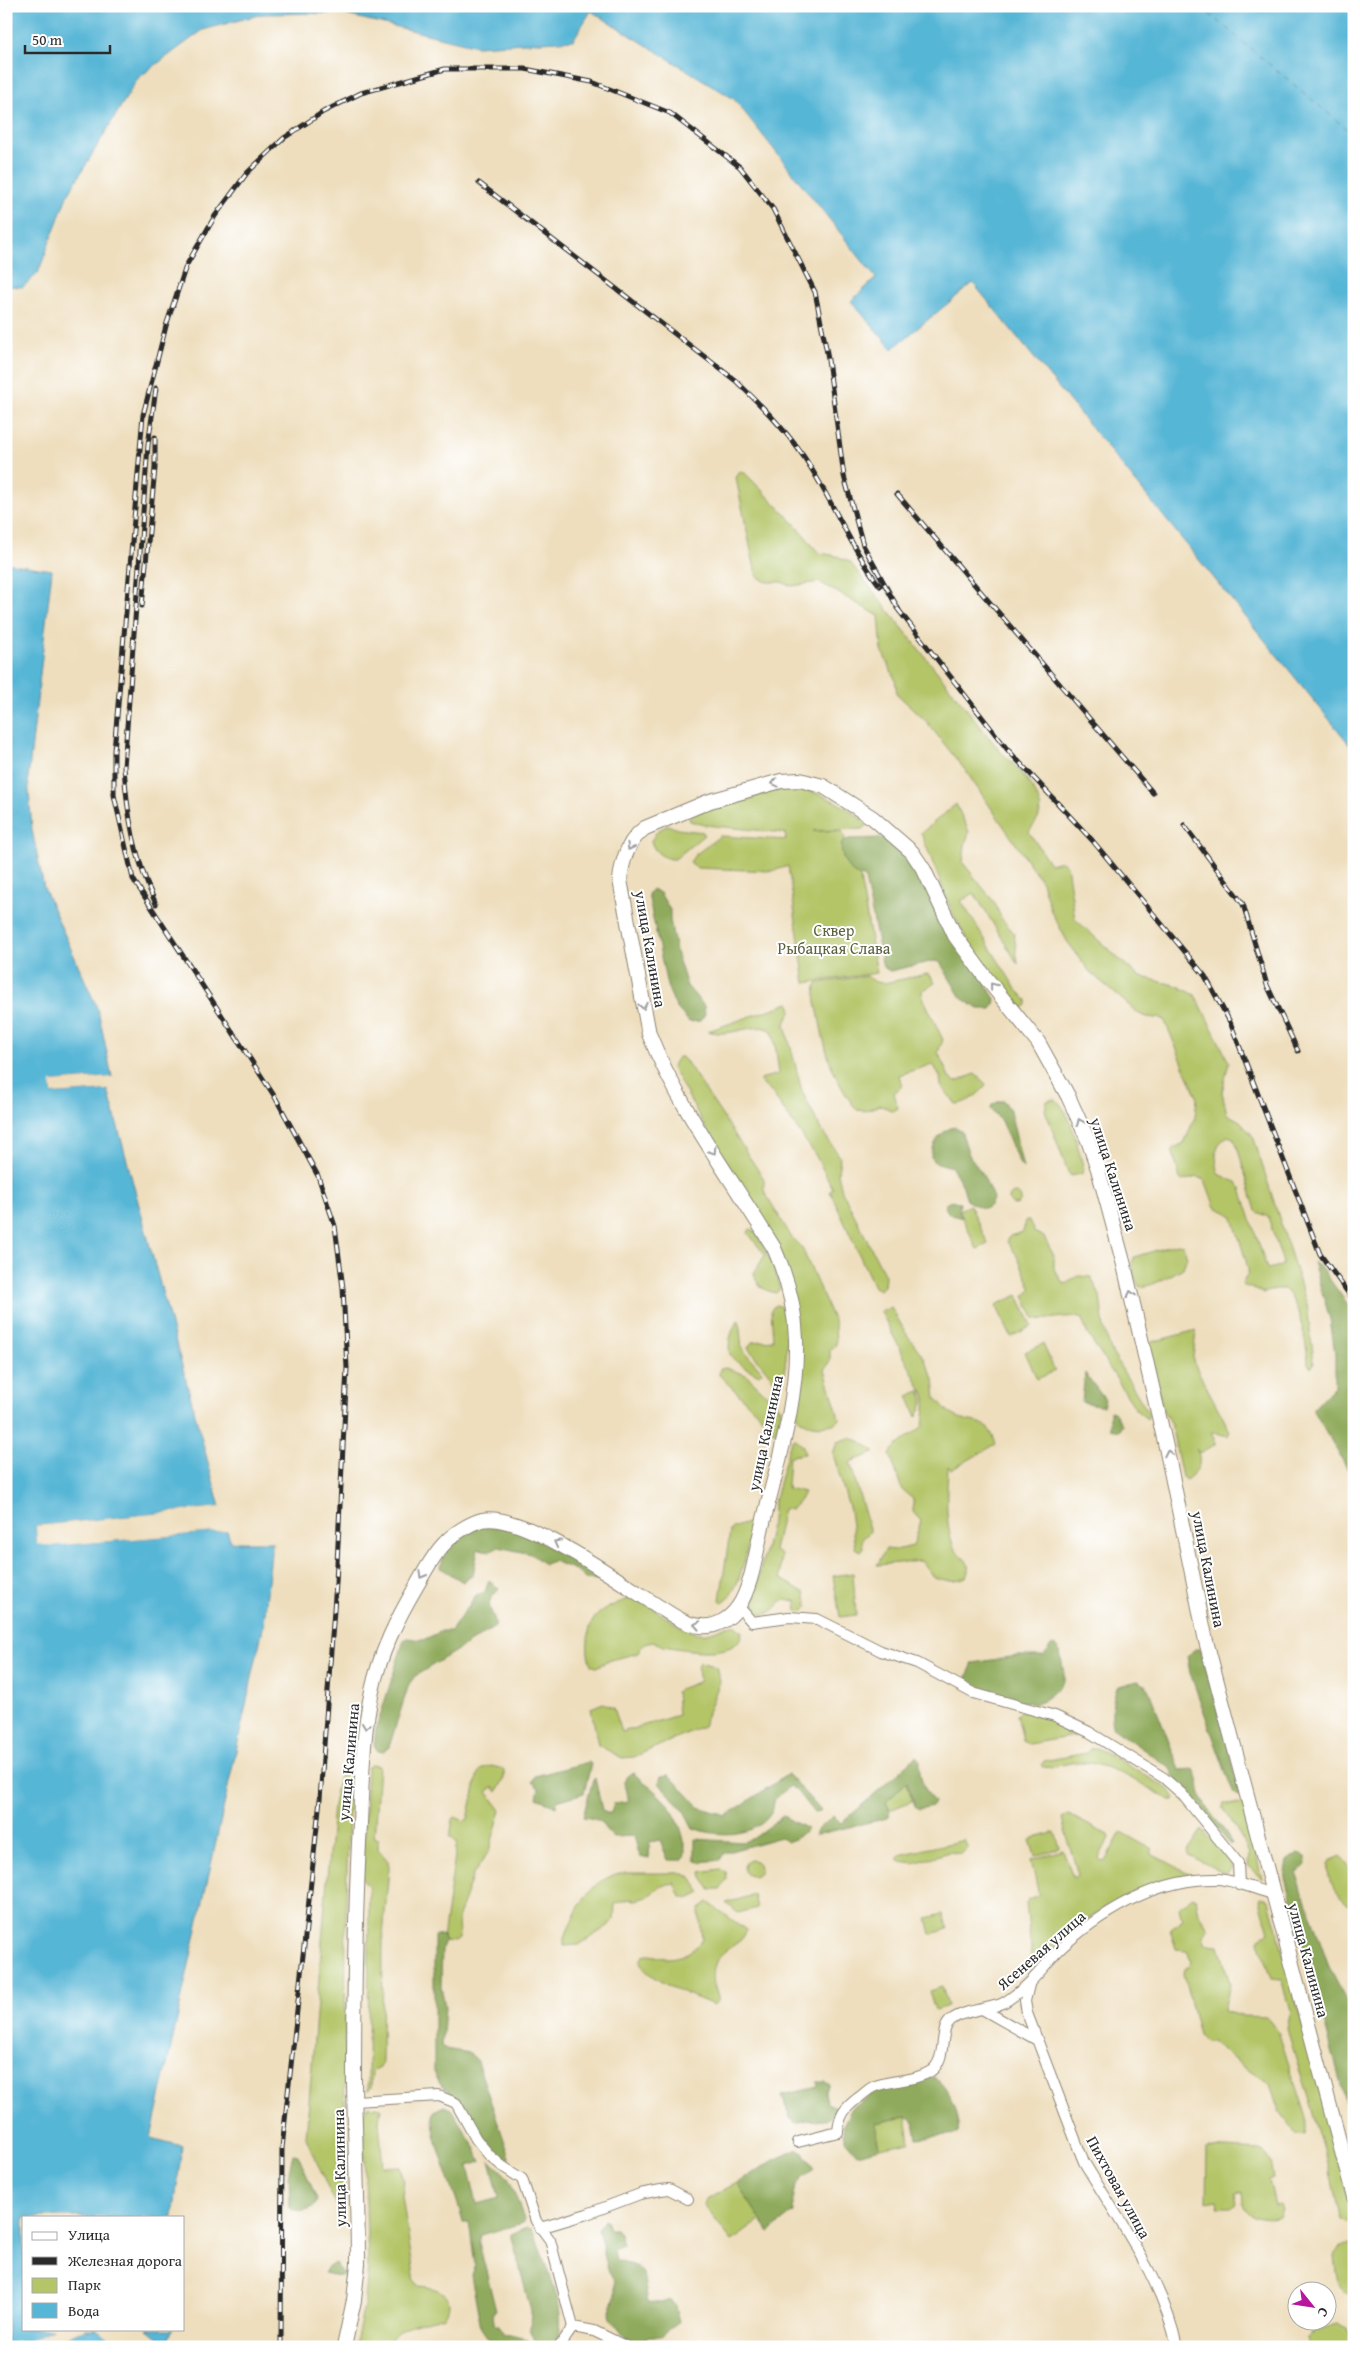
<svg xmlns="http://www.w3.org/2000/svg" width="1360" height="2353" font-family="'Gentium Book Plus',serif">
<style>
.green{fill:#b4c567;stroke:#707849;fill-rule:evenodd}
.forest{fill:#8faa5c;stroke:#5d6a44}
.water{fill:#57b6d6;stroke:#417080}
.pier{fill:#eedebd}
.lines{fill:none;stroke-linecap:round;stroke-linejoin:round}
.ferry{stroke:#3d636f;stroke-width:1;stroke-dasharray:6 5;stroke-linecap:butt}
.street-casing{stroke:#8c8474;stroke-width:12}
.secondary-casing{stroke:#8c8474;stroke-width:16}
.street{stroke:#fff;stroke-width:10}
.secondary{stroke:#fff;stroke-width:14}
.rail-casing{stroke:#2b2b2b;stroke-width:5}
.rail{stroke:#fff;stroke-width:3;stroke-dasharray:9;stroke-linecap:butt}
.oneway{stroke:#a0a0a0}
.labels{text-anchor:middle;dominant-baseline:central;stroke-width:4;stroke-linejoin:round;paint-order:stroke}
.park-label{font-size:16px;fill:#5b6140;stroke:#fff}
.street-label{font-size:16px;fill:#2b2b2b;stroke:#fff}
</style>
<rect width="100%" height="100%" fill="#fff"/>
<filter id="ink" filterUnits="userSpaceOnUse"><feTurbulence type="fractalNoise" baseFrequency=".02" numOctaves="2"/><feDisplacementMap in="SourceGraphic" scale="10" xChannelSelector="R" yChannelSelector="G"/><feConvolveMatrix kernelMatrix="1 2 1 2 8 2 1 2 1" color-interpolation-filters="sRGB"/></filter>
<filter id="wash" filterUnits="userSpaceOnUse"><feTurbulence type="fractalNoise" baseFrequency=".0096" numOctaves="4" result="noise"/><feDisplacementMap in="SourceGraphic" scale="20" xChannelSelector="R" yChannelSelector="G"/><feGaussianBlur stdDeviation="1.12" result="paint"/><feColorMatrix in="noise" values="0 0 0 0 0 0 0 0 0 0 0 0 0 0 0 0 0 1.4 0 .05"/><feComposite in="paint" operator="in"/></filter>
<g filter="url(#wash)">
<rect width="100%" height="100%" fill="#eedebd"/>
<path class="green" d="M740 471 745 473 797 526 816 550 820 553 837 556 850 562 1000 751C1017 767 1036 786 1041 809L1038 819 1029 832 1050 864 1062 861 1067 865 1075 919 1138 976 1178 986 1195 995 1200 1004 1229 1062 1222 1092 1227 1114 1240 1121 1253 1136 1307 1305 1314 1362 1311 1368 1308 1363C1307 1345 1299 1299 1284 1289H1276L1264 1293 1242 1285 1248 1273V1268L1233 1218 1226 1212 1215 1207 1205 1180 1197 1177 1182 1181 1180 1179 1172 1149 1184 1143 1195 1117 1197 1097 1164 1019 1147 1017 1139 1014 1090 972 1067 941 1051 911 1042 882 965 770 926 721 897 694 895 679 882 651 879 616 819 582 792 586 781 582H766L756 575 736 478ZM1228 1136 1233 1138 1236 1143 1256 1211 1268 1217 1283 1263 1281 1266 1267 1269 1241 1189 1236 1182 1219 1174C1215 1158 1213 1146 1228 1136Z
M800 788C823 794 851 807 867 825L863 829 813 831H842L860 878 877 973 805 983 788 866 773 871 697 868 690 862 695 855 720 836 786 840 785 833 705 825 690 821 689 817C719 801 766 791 800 788Z
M956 804 969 832 965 845 963 863 995 903 1001 918 1014 933 1018 964 974 893 961 901 1016 989 1027 1000V1005L1023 1008 969 943 953 914 921 833Z
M668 825 677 829 703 832 704 835 675 859C664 860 653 851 651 841L657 831Z
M927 974 930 975 935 983 922 991V995L943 1040 938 1052 950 1079 956 1082 975 1074 986 1084 985 1087C979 1094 966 1104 956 1104L941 1086 940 1076 933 1064 899 1075 902 1086 894 1093 898 1108 893 1111 880 1105 864 1111 857 1110C833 1079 826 1055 819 1017 817 1006 813 994 817 983L867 976 875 982 884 983Z
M789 1003C796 1013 786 1016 785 1025L802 1091 820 1128 840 1157 838 1173 842 1191 885 1275 884 1286 880 1290 874 1287 830 1191 833 1189 816 1156 773 1094 760 1082V1079L779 1074C777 1059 776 1046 772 1031 755 1020 731 1039 708 1031Z
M678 1057H682L688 1064 764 1179V1191L792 1238 802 1248 835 1324 836 1345 830 1350V1361L825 1370 839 1418 837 1423C823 1427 806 1428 796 1415L802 1373 778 1243 708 1132 672 1067Z
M1054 1099C1070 1106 1079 1153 1084 1169L1083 1173 1071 1176 1068 1172 1045 1110 1047 1101Z
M1009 1199a6 6 0 1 1 12 0a6 6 0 1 1-12 0Z
M970 1205 988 1244 977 1249 959 1210Z
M1026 1220H1029L1034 1232 1044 1237 1054 1256V1269L1063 1283 1066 1284 1078 1276 1091 1277 1100 1296 1104 1328 1111 1351 1149 1414 1147 1419 1137 1411 1087 1333 1082 1319C1070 1312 1044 1323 1034 1318L1024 1296 1031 1290V1287L1016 1254 1007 1242 1010 1236 1023 1232Z
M750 1229 753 1230C766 1249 775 1266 780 1289L776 1293C764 1291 756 1285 754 1273L765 1255 748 1233Z
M1177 1244 1183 1245 1187 1257 1183 1268C1170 1275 1155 1286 1140 1287 1134 1280 1130 1264 1134 1257Z
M1018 1295 1032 1326 1011 1337 996 1305Z
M775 1305 780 1306C790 1313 788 1373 780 1383L775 1381 748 1348 752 1342 773 1340 771 1310Z
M891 1307 907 1335 923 1356 934 1379 936 1398C941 1404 947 1411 953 1415 975 1427 986 1414 996 1444L951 1470 948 1466C947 1492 944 1519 953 1545 958 1558 975 1559 966 1577 955 1582 945 1580 934 1578L921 1561 877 1565 886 1549 896 1550 913 1546 921 1521 913 1512V1499L902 1490 890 1454C894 1445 915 1433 923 1426L926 1399 881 1312Z
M739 1320 742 1349 760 1369 762 1372 759 1375C752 1371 733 1362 730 1354 727 1343 732 1328 739 1320Z
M1193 1331 1196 1332 1193 1357 1196 1367 1230 1431 1228 1436 1211 1432 1216 1444 1199 1453 1196 1448C1203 1464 1199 1470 1186 1480L1182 1477 1171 1424 1163 1411 1149 1345 1152 1342Z
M1043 1344 1055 1371 1037 1379 1025 1352Z
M726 1368 746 1375 779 1406 781 1410 776 1432H773L770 1425 719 1375 720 1369Z
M920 1391 924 1400 917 1417 908 1396Z
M849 1438 860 1441 874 1451V1453L850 1462 870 1532 862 1539 863 1549 861 1551 855 1548 850 1511 833 1454 837 1442Z
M796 1439 803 1446 805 1454 789 1456 787 1488 804 1492 800 1500 792 1509H783L774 1551 781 1554 780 1578 805 1593 808 1606 804 1611H797L796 1601 785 1599C776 1607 762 1627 753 1602L772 1521 773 1505 791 1440Z
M750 1522 751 1530C747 1548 740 1595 722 1602L720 1600 730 1531 732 1528Z
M853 1573 856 1615 840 1617 833 1576Z
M627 1599C652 1600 672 1628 697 1633 712 1636 721 1625 734 1625L742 1632C739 1661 682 1649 663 1646 654 1641 651 1641 641 1646L638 1653 611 1660 596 1667 591 1665C588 1657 587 1649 588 1641 589 1613 603 1610 627 1599Z
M700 1662 716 1667 720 1681 703 1726 634 1757 622 1758 598 1745 591 1708 603 1703 614 1708 622 1732 678 1715 676 1692 679 1689 700 1681 697 1665Z
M1021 1711 1053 1721 1072 1730 1075 1736 1029 1744 1023 1740 1017 1715Z
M1091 1748H1096L1103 1751 1169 1789 1175 1798 1174 1800H1170C1142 1785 1114 1765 1082 1762 1070 1761 1048 1771 1041 1766L1044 1761 1086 1753Z
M370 1765 379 1766 374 1838 378 1839V1849L388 1861 389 1867 383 1936 382 2062 380 2067 372 2071 371 2088 368 2091 369 1887 362 1878 367 1768Z
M491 1766 500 1768 504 1771V1779L497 1792 493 1787 487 1792 501 1810 489 1851 473 1875 458 1917 459 1939 455 1942 445 1941 443 1938 457 1842 450 1837 453 1819 455 1817 464 1821 468 1819 478 1773 482 1769Z
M345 1771 350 1776 346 1901 344 2206 342 2219 306 2138 333 1805 339 1776Z
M907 1782 912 1801 890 1810 886 1802Z
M1225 1803 1244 1805 1262 1879 1248 1866 1249 1854 1245 1844 1223 1807Z
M1069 1815 1108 1835 1109 1838 1099 1858 1101 1861 1106 1860 1121 1832 1153 1850 1151 1854 1193 1875 1165 1880 1137 1890 1102 1910 1074 1929 1036 1962 1032 1959 1026 1903 1029 1899 1039 1895 1031 1860 1063 1850 1073 1878 1078 1875 1062 1819Z
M1202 1829 1231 1863 1232 1867 1228 1873H1223L1189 1855 1188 1851Z
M1055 1832 1060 1848 1035 1856 1030 1840Z
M964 1840 968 1848 961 1854 950 1852 914 1863 900 1861 898 1858 900 1855Z
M1340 1857 1354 1870V1909C1340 1896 1323 1883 1330 1862Z
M744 1868a8 8 0 1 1 16 0a8 8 0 1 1-16 0Z
M720 1869 726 1872 727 1880 720 1889H710L702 1878 701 1872Z
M619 1873H684L691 1877 701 1893 689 1899 681 1897 675 1883 662 1885 647 1897 635 1900 630 1899 615 1904 614 1920 611 1924 579 1945 564 1946V1938C578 1909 585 1884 619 1873Z
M754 1895 757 1908 738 1913 726 1903Z
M1192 1896 1196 1898 1199 1913 1208 1928 1203 1936 1206 1944 1219 1945 1230 1984 1224 2011 1242 2016 1266 2017 1278 2031 1307 2121 1305 2135 1296 2134 1279 2111 1270 2084 1230 2057 1212 2041H1205L1199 2035 1183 1973 1184 1969 1190 1966 1192 1963 1187 1951 1176 1950 1170 1929 1183 1920 1180 1908Z
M1261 1898 1269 1900 1348 2193 1353 2219 1348 2224 1341 2220 1327 2160 1287 2029 1291 2010 1282 1980 1271 1979 1259 1941 1260 1937 1269 1932 1260 1901Z
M708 1902 746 1930C743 1949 713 1945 713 1977 713 1984 717 1993 719 2000L713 2005C695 1996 645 1981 640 1961L643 1956C652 1953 659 1958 667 1958 680 1958 696 1951 702 1939L699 1912 700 1908Z
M943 1914 948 1929 931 1934 927 1918Z
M942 1987 948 2006 935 2010 929 1991Z
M368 2106 381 2108 379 2120 383 2167 400 2166 404 2182 402 2196 415 2282 418 2286C436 2287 458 2294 445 2316 427 2322 392 2324 388 2347H355L365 2301 368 2266 363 2113Z
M906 2117 910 2142 879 2148 874 2123Z
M1207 2148 1260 2151C1272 2156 1272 2167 1274 2178L1269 2180 1275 2204 1280 2203 1282 2209 1279 2217C1271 2221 1249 2218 1245 2209 1242 2205 1243 2198 1242 2193L1235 2194 1237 2203 1231 2207H1218L1217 2200 1206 2202Z
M737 2183 761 2220 732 2241 704 2205 706 2199Z
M1354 2243V2297C1334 2287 1337 2277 1334 2256L1340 2249Z
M1339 2324 1348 2328 1354 2347H1308V2337L1314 2331Z"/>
<path class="forest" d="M883 838C910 843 977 970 995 999L994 1005 991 1009H979L961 998 940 962 934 961 890 971 883 967 865 879C861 875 859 876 855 874 846 869 839 852 842 842L849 839Z
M652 889 660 893 670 910V920L676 952 687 986 704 1006 705 1014 700 1021 689 1022 676 1007 667 986 648 894Z
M1000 1101H1004L1010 1110 1023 1168 1020 1165 1001 1121 991 1109 992 1105Z
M955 1127 961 1130 969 1155 984 1177 993 1198C989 1216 977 1205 967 1201L963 1186 952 1167 934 1162 931 1157C932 1144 942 1129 955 1127Z
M952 1200 960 1203 959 1210 962 1218 949 1214 944 1205Z
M1313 1262 1320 1266 1354 1313V1395L1348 1412 1349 1420 1354 1428V1480L1314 1411V1408L1335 1386V1354L1330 1319Z
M1085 1373 1105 1400 1103 1406 1082 1402Z
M1110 1411 1114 1412 1122 1424 1119 1431 1110 1429Z
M482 1526C519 1526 551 1546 582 1565 589 1569 599 1574 603 1580L585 1579 578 1571 553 1561 544 1564 531 1554 499 1547 491 1551 478 1549 473 1575 463 1582 441 1568C443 1545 463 1534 482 1526Z
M489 1580 499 1589C497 1592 493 1595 491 1598 485 1610 498 1617 495 1627L415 1676 409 1684 389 1747 383 1752 378 1751 374 1745 376 1729 404 1640 407 1638 423 1640 442 1631H451L476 1595 485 1592Z
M1051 1645 1056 1646 1060 1652 1064 1673V1681L1059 1688 1041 1702 1032 1704 980 1689 969 1683 967 1677 973 1663 1017 1656H1044Z
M1195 1649H1201L1241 1793 1239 1796 1234 1793 1230 1784 1190 1673 1187 1656Z
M1138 1681 1147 1686 1180 1770 1194 1769C1200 1781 1200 1795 1204 1803 1211 1817 1226 1828 1231 1843L1230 1845 1189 1793 1175 1779 1170 1768 1114 1729C1110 1718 1112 1696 1118 1686Z
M917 1756 920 1761C918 1777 924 1789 934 1802L932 1806 919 1809 915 1806 907 1782 886 1802 890 1812 887 1818 815 1835 818 1829 833 1816 841 1824Z
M589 1762 591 1764 584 1793 557 1801 556 1806 537 1798 539 1788 532 1782 535 1776Z
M633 1773C658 1794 677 1806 684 1841 685 1848 686 1853 683 1860H668L660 1840 650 1842 649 1859 640 1857 634 1836 613 1837C597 1823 607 1820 583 1817L593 1779 595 1778 602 1810 606 1813H611L614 1803 628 1801C629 1790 618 1777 633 1773Z
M788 1774 821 1811 820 1812 814 1813 796 1790 790 1786 775 1799C773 1803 774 1809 771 1813 756 1838 717 1837 693 1828L684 1811 659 1783 661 1776 669 1775 699 1807 726 1816Z
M783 1816 807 1829 795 1839 786 1842 781 1837 724 1853 720 1860 699 1862 695 1860V1839L743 1842 754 1838Z
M1298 1854 1305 1857 1306 1865 1296 1873 1330 1969 1354 2015V2132L1285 1878 1288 1861Z
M442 1935 445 1941 442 1948 441 1987 445 2007 442 2047 445 2049 469 2053 476 2059 510 2157 509 2163H504L481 2138 459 2100 440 2084 434 2072V1936Z
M930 2077C947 2078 961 2120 958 2134L917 2138 914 2122 906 2117 875 2123 879 2148 857 2154 845 2140 843 2133 844 2123 852 2108 876 2091Z
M817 2082H826L830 2085 825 2092 827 2103 836 2107 835 2114 826 2121 811 2119 796 2123 790 2118 782 2095 818 2087Z
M444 2106 451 2109 476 2149 481 2162 468 2166 477 2204 499 2198 490 2160C495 2166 503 2171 508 2178 510 2180 523 2216 524 2220L522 2223 481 2235 479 2243 496 2311 492 2313 495 2325H499L505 2334 528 2339 530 2347H515L490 2341 481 2328 471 2275 475 2264 469 2222H463C458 2197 427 2131 434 2111Z
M798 2149 804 2152 814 2169C795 2184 790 2187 794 2212L769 2232 737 2183 774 2160Z
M293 2154 298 2155 317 2199C314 2211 304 2211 294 2210L290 2207 289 2171Z
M604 2220 606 2221 609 2229H616L620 2233 623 2246 614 2250 616 2261 633 2265 643 2273 648 2302 662 2303 669 2300 674 2304 679 2321 661 2336H648L642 2344 624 2336 610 2318 609 2314 615 2297V2281L608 2270 598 2229Z
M527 2228 532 2229 535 2233C544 2268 572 2310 555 2347H538L530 2329 531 2311 511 2234Z
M335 2263 345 2276 324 2274 327 2268Z"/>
<path class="water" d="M6 6H1354V785L1351 746 973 283 892 349 851 301 876 278 734 99 591 11 573 40 477 46 338 13 262 14 203 30 138 78 67 196 38 273 23 287 7 286 6 289Z
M6 563 52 570 28 779 32 830 44 888 98 1010 112 1077 52 1082V1094L108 1090 220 1507 36 1526 37 1543 52 1546 227 1531 231 1542H272L264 1623 151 2138 182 2146 173 2217H24V2329H53L19 2346 16 2342 7 2347Z
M85 2329H97L122 2346 131 2335 145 2347H49Z
M147 2329H173L166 2344Z"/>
<path class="pier" d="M112 1077V1079L54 1084 55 1092 107 1087 108 1090 52 1094 51 1082Z
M220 1507 221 1509 38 1528 39 1541 52 1543 226 1528 227 1531 52 1546 37 1544 36 1526Z
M53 2329H56L23 2347 16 2345 7 2347 17 2341 19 2346Z
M80 2329H85L46 2347 48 2344Z
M97 2329H102L122 2343 132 2333 148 2347 131 2336 123 2347Z"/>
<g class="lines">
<path class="ferry" d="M1200 6 1354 135"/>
</g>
</g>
<g filter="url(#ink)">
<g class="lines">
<g class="street-casing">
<path id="street" d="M739 1607 752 1622 789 1617 817 1619 881 1651 917 1663 973 1693 1055 1716 1089 1732 1164 1778 1182 1794 1238 1863 1239 1885
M1029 1985 1025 2001 1027 2013 1078 2147 1084 2162C1118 2220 1163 2279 1177 2347
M982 2009 1037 2040
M355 2101 439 2096 456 2103 476 2139 489 2155 502 2166 522 2179 536 2221 550 2240 573 2327 559 2347
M798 2142 838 2132C839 2115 845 2108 858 2098 863 2095 868 2089 873 2087 892 2079 914 2082 931 2071 948 2059 938 2030 951 2020 964 2010 984 2010 998 2005 1006 2003 1013 1996 1020 1991 1036 1979 1047 1961 1062 1947 1105 1909 1159 1878 1218 1879 1234 1880 1256 1890 1273 1894
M540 2228 587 2214 640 2194 661 2190 669 2189 688 2199
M573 2327 594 2331 627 2347"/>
</g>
<g class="secondary-casing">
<path id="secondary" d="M344 2347 354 2300 358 2264C358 2204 355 2143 354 2083 354 2003 355 1923 359 1843 362 1793 361 1741 372 1691 380 1653 397 1619 417 1585 425 1571 433 1555 445 1543 453 1534 470 1523 482 1520 522 1512 615 1578 650 1601 665 1610 683 1625 701 1626 715 1628 730 1619 738 1607 751 1589 756 1553 761 1531 776 1468 798 1404 796 1339 795 1307 787 1277 774 1248 731 1178 680 1110 649 1034L620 880C622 861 628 840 645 828L710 801 781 781 800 780 811 783 823 786 873 818 912 852 924 870 955 936 986 978 1038 1042 1068 1096 1088 1140 1098 1169 1124 1265 1166 1447 1206 1641 1354 2197"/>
</g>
<use href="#street" class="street"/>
<use href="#secondary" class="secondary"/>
<g class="rail-casing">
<path id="rail" d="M479 183 736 381C763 407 792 436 811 468 835 507 852 549 880 586
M156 388 148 445 124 767C127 815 135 860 156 904
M897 494 1153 793
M142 606 155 468V437
M897 608 1007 749 1092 840 1205 976 1230 1022 1320 1254 1354 1301
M1184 825 1243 904 1267 985 1298 1051
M281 2347 282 2148 320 1799 336 1583 347 1368 343 1288 335 1226 318 1176 275 1097 133 879 114 795V751L143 415 166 326 186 266 215 216 247 173 284 138 323 112 361 93 445 69H525L592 82 670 113 740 167 773 209 815 292 827 353 844 476 863 545 900 612"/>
</g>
<use href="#rail" class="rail"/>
</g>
<defs><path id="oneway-chevron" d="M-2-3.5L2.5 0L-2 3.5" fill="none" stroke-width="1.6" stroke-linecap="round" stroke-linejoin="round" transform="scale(1.25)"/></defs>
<g class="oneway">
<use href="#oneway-chevron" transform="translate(775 783) rotate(167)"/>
<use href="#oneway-chevron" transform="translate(630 847) rotate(119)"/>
<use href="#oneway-chevron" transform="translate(993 986) rotate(-129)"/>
<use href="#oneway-chevron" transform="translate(643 1006) rotate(79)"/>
<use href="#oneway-chevron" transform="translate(1080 1122) rotate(-113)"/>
<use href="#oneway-chevron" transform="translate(713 1151) rotate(57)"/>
<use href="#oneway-chevron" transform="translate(1131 1294) rotate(-104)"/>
<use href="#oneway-chevron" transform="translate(1168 1453) rotate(-102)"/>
<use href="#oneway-chevron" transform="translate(557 1543) rotate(-152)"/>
<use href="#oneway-chevron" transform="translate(422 1575) rotate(120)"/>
<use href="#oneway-chevron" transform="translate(697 1625) rotate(-169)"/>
<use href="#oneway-chevron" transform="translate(366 1726) rotate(98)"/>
</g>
</g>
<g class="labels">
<g class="park-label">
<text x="834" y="930">Сквер<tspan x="834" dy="18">Рыбацкая Слава</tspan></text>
</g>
<g class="street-label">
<text transform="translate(651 949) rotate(80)">улица Калинина</text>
<text transform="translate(1114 1174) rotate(72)">улица Калинина</text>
<text transform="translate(765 1433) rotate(-78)">улица Калинина</text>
<text transform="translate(1209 1569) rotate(79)">улица Калинина</text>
<text transform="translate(348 1762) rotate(-85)">улица Калинина</text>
<text transform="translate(1041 1950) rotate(-41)">Ясеневая улица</text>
<text transform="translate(1309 1960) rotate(75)">улица Калинина</text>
<text transform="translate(339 2168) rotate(-91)">улица Калинина</text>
<text transform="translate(1119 2187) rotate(61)">Пихтовая улица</text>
</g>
</g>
<rect width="1360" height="2353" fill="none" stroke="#fff" stroke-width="25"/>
<rect x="22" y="2216" width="162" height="115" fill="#ffffff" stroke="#aaaaaa"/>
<rect x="32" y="2232" width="25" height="8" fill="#ffffff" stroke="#aaaaaa"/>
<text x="68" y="2240" font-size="15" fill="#2b2b2b">Улица</text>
<rect x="32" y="2257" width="25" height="8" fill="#2b2b2b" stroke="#aaaaaa"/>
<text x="68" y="2266" font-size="15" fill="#2b2b2b">Железная дорога</text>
<rect x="32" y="2278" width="25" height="15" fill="#b4c567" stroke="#aaaaaa"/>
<text x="68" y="2290" font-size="15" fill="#2b2b2b">Парк</text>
<rect x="32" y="2303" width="25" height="15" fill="#57b6d6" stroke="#aaaaaa"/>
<text x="68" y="2316" font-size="15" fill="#2b2b2b">Вода</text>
<g transform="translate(1312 2306) rotate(120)"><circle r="24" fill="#ffffff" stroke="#aaaaaa"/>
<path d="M0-4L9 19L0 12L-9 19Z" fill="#b5179e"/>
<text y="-8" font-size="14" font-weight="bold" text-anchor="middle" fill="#2b2b2b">С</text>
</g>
<path d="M25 45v8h85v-8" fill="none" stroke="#2b2b2b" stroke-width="2.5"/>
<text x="32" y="45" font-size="15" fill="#2b2b2b" stroke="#ffffff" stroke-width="4" paint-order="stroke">50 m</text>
</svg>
